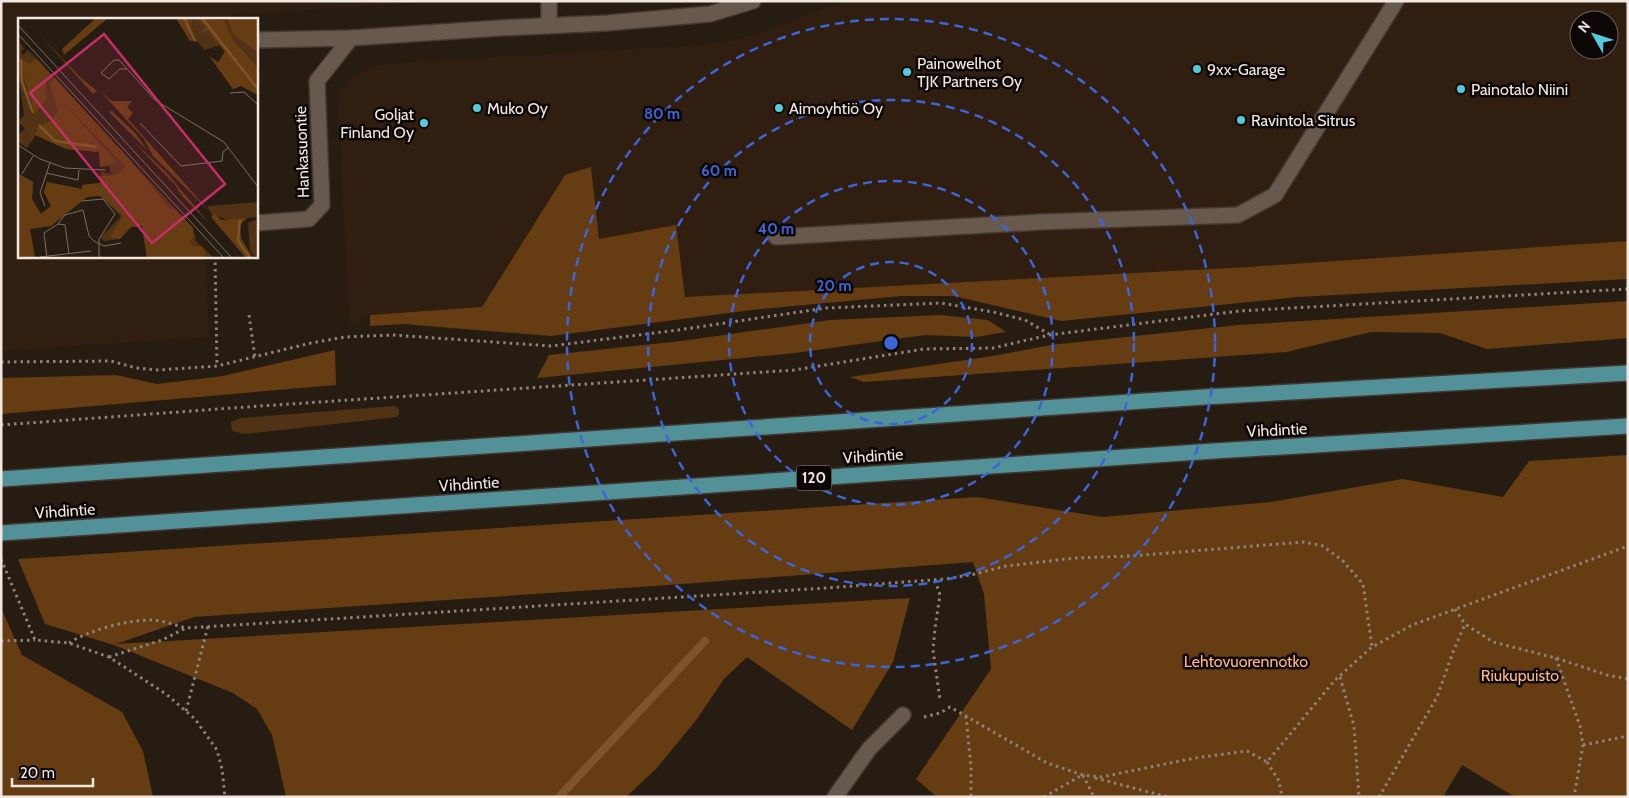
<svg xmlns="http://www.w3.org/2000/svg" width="1629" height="798" font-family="Cabin,sans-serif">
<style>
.built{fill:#301f10;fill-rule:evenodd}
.green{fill:#513215}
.forest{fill:#663d12}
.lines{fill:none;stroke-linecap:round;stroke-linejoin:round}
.stream{stroke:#7f532b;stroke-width:8}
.minor-casing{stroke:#423832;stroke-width:18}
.major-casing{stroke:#423832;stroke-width:18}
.path{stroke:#8d837a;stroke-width:3;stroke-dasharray:2.5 4;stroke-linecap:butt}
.minor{stroke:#67594d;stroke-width:15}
.major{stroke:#529198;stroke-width:15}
.ring{fill:none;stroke:#3d65da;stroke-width:2.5;stroke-dasharray:9 6}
.poi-dot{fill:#55cade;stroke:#0c0704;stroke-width:2}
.labels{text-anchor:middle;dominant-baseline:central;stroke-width:5;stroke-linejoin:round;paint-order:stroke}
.shield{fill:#0c0704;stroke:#aca49f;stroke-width:1}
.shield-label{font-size:15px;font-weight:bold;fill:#f1e8e2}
.poi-label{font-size:16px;fill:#f1e8e2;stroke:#0c0704;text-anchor:start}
.street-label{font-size:16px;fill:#f1e8e2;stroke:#0c0704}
.park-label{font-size:16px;fill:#feb97d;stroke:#0c0704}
.inset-river{fill:none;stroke:#7f532b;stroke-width:2.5}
.inset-road{fill:none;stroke:#786e65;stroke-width:1}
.view{fill:#c72d68;fill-opacity:0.15;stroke:#c72d68;stroke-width:2.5}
.inset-edge{fill:none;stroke:#f1e8e2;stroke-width:2.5}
.centre{fill:#3d65da;stroke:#0c0704;stroke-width:2.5}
.ring-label{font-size:15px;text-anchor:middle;font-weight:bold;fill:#3d65da;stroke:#0c0704;stroke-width:5;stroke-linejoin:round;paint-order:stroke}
</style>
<rect width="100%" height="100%" fill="#271c11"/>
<path class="built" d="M1 1H439L195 17 194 19H19V256H206L209 337 1 351Z
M846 1H1628V241L1248 267 685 297 599 239 591 167 565 175 482 307 370 315 350 327 338 107 341 92 349 80 366 69 383 64 702 45 731 41 762 32ZM1579 20H1609V50H1579Z"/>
<path class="green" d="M395 406 399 409V414L397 417 244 434 232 431 231 422 241 418Z"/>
<path class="forest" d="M591 167 599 239 676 225 685 297 1248 267 1628 241V279L1298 297 1061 321 954 296H901L752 310 551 336 403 324 370 326V315L482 307 565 175Z
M1628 301V338L1487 349 1440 333 1371 332 1286 352 864 382 850 377 993 356 1051 345 1238 325Z
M939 315 988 320 1006 332 976 337 925 335 795 353 537 378 549 355 682 341 830 320Z
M335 350 336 385 1 414V378L116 375 157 384 223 376Z
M1628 455V797H1515L1462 765 1443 797H937L916 779 991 669 984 594 973 562 669 585 194 617 116 644 910 598 893 662 852 730 747 657 724 679 697 719 656 769 626 797H286L272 735 257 709 233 693 114 645 45 624 18 559 977 497 1102 517 1271 502 1402 479 1503 497 1529 461Z
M1 608 22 655 122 712 143 751 153 797H1Z"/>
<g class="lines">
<path class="stream" d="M559 797 705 641"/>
<g class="minor-casing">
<path id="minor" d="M549 1V26
M256 40 351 38 500 28 607 23 710 14 753 1
M256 223 309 219 322 205 317 81 351 38
M776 237 1041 222 1238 215 1275 195 1396 1
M835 797 869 749 903 715"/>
</g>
<g class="major-casing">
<path id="major" d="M1 479 1204 397 1628 373
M1 533 1214 451 1628 426"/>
</g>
<path class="path" d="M215 256 217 366
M249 315 255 357
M1 362 111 361 136 368 158 370 217 366 311 343 345 337 392 335 551 346 678 330 826 308 941 303 993 312 1025 320 1049 334
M1 425 246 407 794 370 924 349 993 348 1049 335 1239 311 1628 289
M1 559 35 640 69 643 109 657 166 694 195 719 217 750 222 769 225 797
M935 580 940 595 935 628 933 650 940 700
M1455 609 1465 624 1493 642 1556 658 1607 675 1628 679
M1 641 35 640
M69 643C89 630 127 620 151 620 162 620 175 625 186 628
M109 657 162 640 186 628 826 588 945 579 975 574 1006 566 1075 558 1131 556 1303 542 1323 546 1343 561 1363 584 1372 647
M1556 658 1580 726 1583 745 1574 797
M1340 677 1354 726 1359 797
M186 711 208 626
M966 716 971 767V797
M924 717 940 713 950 707 1047 763 1083 775 1101 777 1195 758 1247 751 1267 762 1335 680 1372 647 1412 625 1628 546
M1583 745 1628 736
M1267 762 1279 781 1282 797
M1083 775 1094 797
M1095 778 1168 797
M1044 797 1082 775
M1379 797 1437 697 1453 652 1465 624"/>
<use href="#minor" class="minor"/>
<use href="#major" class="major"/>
</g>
<g class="ring">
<circle cx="891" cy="343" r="81"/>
<circle cx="891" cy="343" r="162"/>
<circle cx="891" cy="343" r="243"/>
<circle cx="891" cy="343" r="324"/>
</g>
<g class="poi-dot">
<circle cx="1197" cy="69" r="5"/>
<circle cx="907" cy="72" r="5"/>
<circle cx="1461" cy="89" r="5"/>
<circle cx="477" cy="108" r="5"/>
<circle cx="779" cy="108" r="5"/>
<circle cx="1241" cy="120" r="5"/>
<circle cx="424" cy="123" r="5"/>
</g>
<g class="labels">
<rect class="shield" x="796.5" y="465.5" width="35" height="25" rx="4"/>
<g class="shield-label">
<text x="814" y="478">120</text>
</g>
<g class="poi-label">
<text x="917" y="63">Painowelhot<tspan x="917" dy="18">TJK Partners Oy</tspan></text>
<text x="1207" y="69">9xx-Garage</text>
<text x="1471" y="89">Painotalo Niini</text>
<text x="487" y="108">Muko Oy</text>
<text x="789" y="108">Aimoyhtiö Oy</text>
<text x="414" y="114" text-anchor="end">Goljat<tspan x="414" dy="18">Finland Oy</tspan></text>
<text x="1251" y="120">Ravintola Sitrus</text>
</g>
<g class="street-label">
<text transform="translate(302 152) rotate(-92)">Hankasuontie</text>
<text transform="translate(1277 430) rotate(-3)">Vihdintie</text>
<text transform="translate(873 456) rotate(-4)">Vihdintie</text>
<text transform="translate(469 484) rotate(-4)">Vihdintie</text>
<text transform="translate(65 511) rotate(-4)">Vihdintie</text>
</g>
<g class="park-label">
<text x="1246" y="661">Lehtovuorennotko</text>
<text x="1520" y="675">Riukupuisto</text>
</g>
</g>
<g transform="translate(18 18)">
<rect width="240" height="240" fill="#271c11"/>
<path d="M162 0H240V77L223 68 215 71 200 45 207 34 203 27 186 32 180 24 172 23 175 22 171 15 175 12ZM0 22 6 30 3 34 5 37 10 32 175 210 178 223 196 240H129L124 208 113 209 102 221 86 223 82 220 103 198 82 178 69 179 33 208 12 211 17 240H0V155L15 164 14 181 23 196 33 188 26 174 29 164 64 171V167L82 165 83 154 93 156 91 148 82 149 81 134 48 131 18 117 9 130 0 124V118L7 110 0 104 6 97 0 53ZM240 184V199L211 202 194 197 189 188ZM240 201V240H238L232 233 230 205Z" fill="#513215"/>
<path d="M78 0H90L46 37 44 31ZM158 0H175L172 9 176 12 171 15 175 22 172 23ZM182 0 206 3 216 23 240 50V77L223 68 215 71 191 38 200 44 207 34 190 13 183 15 188 8 181 4ZM209 0H240V35L215 16ZM21 16 62 59 79 73 75 76ZM18 40 33 56 27 67 29 80 17 96 1 41 12 46ZM36 59 113 143 152 191H157L175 210 176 219 172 223 175 228 185 229 188 237 185 240H129L124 208 113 209 102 221 92 219 105 198 82 178 69 179 33 208 12 211 17 240H0V156L15 164 14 181 23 196 33 188 26 174 29 164 64 171V167L82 165V158L98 157 107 148 37 76 99 144 82 149 81 134 48 131 17 117 19 110 34 102 40 93 32 67ZM83 74 94 83H114L109 89 115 95 110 101 192 194 135 138 126 121ZM94 93 118 116 130 133 91 94ZM114 122 148 154 191 205 165 179 157 167ZM197 196 203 202 229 200 222 207 223 220 235 240H228L193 199Z" fill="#663d12"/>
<path class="inset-river" d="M166 0 177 23M184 0 240 71M3 41 4 64 15 95M21 107 37 123 79 129M222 202 220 223 232 240"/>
<path class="inset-road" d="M0 7 214 240M0 16 206 240M108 51H102L91 61 83 55 96 42H101L137 82 206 124 240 169M212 75 226 74 240 87M122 105 163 148 204 143 205 134 210 130M0 127 22 141 47 150 87 152M28 155 60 162 61 152M4 156 15 138M64 183 85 181 97 196 81 221V240M27 188 22 175 32 145M40 206 47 197 65 192 71 218 76 223 86 228 103 225M22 239 73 233M29 240 26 215 40 206 47 207 51 236"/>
<path class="view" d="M86 16 207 166 134 225 12 75Z"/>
<rect width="240" height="240" class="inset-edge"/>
</g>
<circle cx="891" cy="343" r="8" class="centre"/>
<g class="ring-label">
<text x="662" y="119">80 m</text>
<text x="719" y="176">60 m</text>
<text x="776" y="234">40 m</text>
<text x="834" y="291">20 m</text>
</g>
<rect width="1629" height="798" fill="none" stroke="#f1e8e2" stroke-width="5"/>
<g transform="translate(1594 35) rotate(309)"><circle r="24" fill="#0c0704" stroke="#68615d"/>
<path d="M0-4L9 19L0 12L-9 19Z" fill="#55cade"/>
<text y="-8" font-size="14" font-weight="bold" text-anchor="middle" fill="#f1e8e2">N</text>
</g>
<path d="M12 778v8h81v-8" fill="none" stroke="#f1e8e2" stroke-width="2.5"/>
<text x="20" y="778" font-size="15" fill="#f1e8e2" stroke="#0c0704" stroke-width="4" paint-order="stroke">20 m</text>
</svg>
